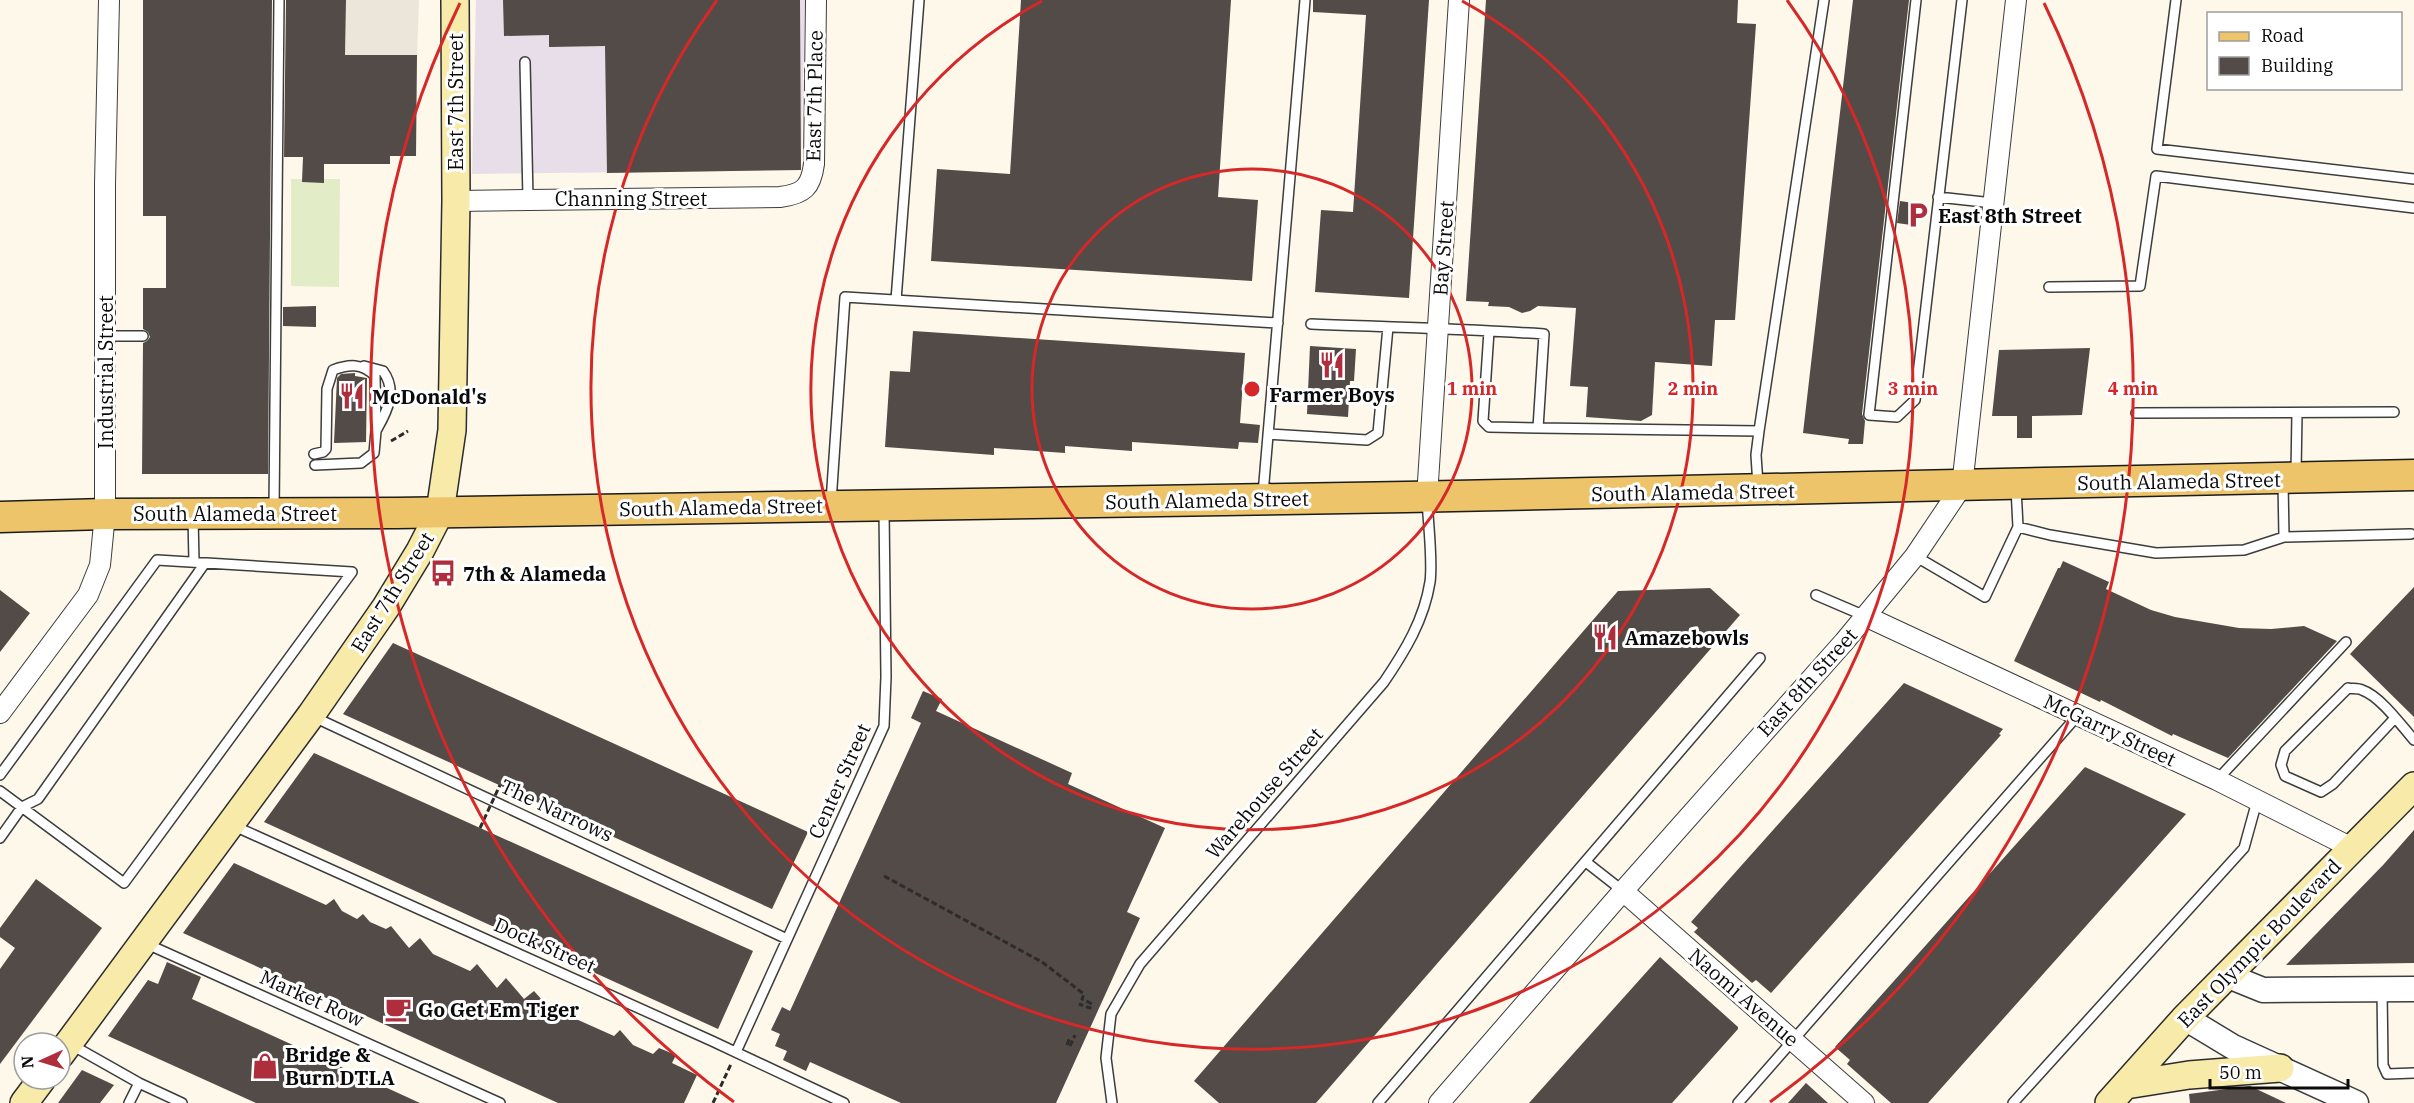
<svg xmlns="http://www.w3.org/2000/svg" width="2414" height="1103" font-family="'IBM Plex Serif',serif">
<style>
.industrial{fill:#e7dee9}
.pitch{fill:#e2ecc7}
.plaza{fill:#ebe5da}
.building{fill:#524b47}
.lines{fill:none;stroke-linecap:round;stroke-linejoin:round}
.service-casing{stroke:#3d3d3d;stroke-width:12}
.minor-casing{stroke:#3d3d3d;stroke-width:22}
.tertiary-casing{stroke:#3d3d3d;stroke-width:27}
.secondary-casing{stroke:#2c2c2c;stroke-width:30}
.primary-casing{stroke:#1b1b1b;stroke-width:33}
.path{stroke:#2c2c2c;stroke-width:3;stroke-dasharray:6 3;stroke-linecap:butt}
.service{stroke:#fff;stroke-width:9}
.minor{stroke:#fff;stroke-width:20}
.tertiary{stroke:#fff;stroke-width:24}
.secondary{stroke:#f8eaa9;stroke-width:27}
.primary{stroke:#edc469;stroke-width:30}
.path-bridge{stroke:#2c2c2c;stroke-width:3;stroke-dasharray:6 3;stroke-linecap:butt}
.ring{fill:none;stroke:#d62828;stroke-width:3}
.labels{text-anchor:middle;dominant-baseline:central;stroke-width:6;stroke-linejoin:round;paint-order:stroke}
.street-label{font-size:20px;fill:#0a0a0a;stroke:#fff}
.poi-label{font-size:20px;font-weight:bold;fill:#0a0a0a;stroke:#fff;text-anchor:start}
.centre{fill:#d62828;stroke:#fff;stroke-width:3}
.ring-label{font-size:18px;text-anchor:middle;font-weight:bold;fill:#d62828;stroke:#fff;stroke-width:6;stroke-linejoin:round;paint-order:stroke}
</style>
<rect width="100%" height="100%" fill="#fdf8e9"/>
<path class="industrial" d="M476 0H805L801 170 472 174Z"/>
<path class="pitch" d="M291 179H340L339 287 291 286Z"/>
<path class="plaza" d="M346 0H419L417 55H345Z"/>
<path class="building" d="M143 0H272L268 474H142L143 343 147 341 150 337 148 332 143 329V288H166V216H143Z
M286 0H346L345 55H417L416 156H390V164H324V183L302 182 303 157H284Z
M503 0H800L801 170 607 173 605 46 549 47V35L504 36Z
M1021 0H1231L1218 197 1258 200 1252 281 931 261 937 169 1010 174Z
M1313 0H1429L1409 298 1315 292 1321 210 1353 212 1366 15 1313 12Z
M1486 0H1738L1737 23 1756 24 1735 320H1715L1712 366 1655 362 1652 415 1641 421 1586 417 1588 387 1570 386 1576 308 1538 306 1530 311 1522 313 1509 307 1488 306 1489 302 1466 301Z
M1853 0H1909L1862 414 1865 421 1863 444H1848L1849 439 1803 433Z
M1900 201 1914 203 1911 225 1897 223Z
M316 306V327L283 326V307Z
M913 331 1245 353 1240 423 1260 425 1258 443 1239 442 1238 449 1132 442V451L1065 446V453L994 448V455L885 447 890 371 910 372Z
M1310 346 1356 349 1354 381H1350L1348 417 1307 414Z
M2090 348 2082 415 2032 416V438H2017V416H1992L1999 350Z
M355 373V376L367 378 366 442 334 443 337 378 341 374Z
M2063 561 2109 582 2106 589 2151 610 2175 617 2239 628 2271 629 2304 626 2337 641 2228 758 2173 734 2172 736 2101 700 2100 702 2014 661 2058 568H2060Z
M2414 587V717L2350 654Z
M1710 588 1740 615 1316 1103H1219L1194 1081 1618 591Z
M0 590 30 613 0 652Z
M393 643 808 832 772 909 343 714Z
M1904 683 2003 729 1999 734 2001 735 1771 993 1756 980 1752 983 1694 932 1698 928 1691 922Z
M923 691 942 699 936 711 1072 773 1068 784 1165 828 1127 912 1140 918 1056 1103H901L810 1062 806 1071 783 1060 787 1051 775 1046 780 1034 771 1030 782 1007 790 1011 921 723 911 718Z
M314 753 753 951 718 1029 264 822Z
M2085 767 2186 814 1928 1103H1891L1847 1064 1850 1060 1835 1047Z
M2414 830V963L2286 965 2384 864Z
M234 863 326 905 334 899 342 911 357 919 363 914 370 922 386 929 391 926 409 948 420 938 433 954 470 971 477 964 497 988 506 978 524 999 534 991 553 1012 563 1004 576 1019 614 1036 620 1030 633 1045 653 1054 659 1048 676 1055 672 1063 697 1075 684 1103H558L183 933Z
M36 879 102 928 0 1064V969L15 948 0 937V928Z
M1660 957 1738 1027V1029L1672 1103H1529Z
M167 962 201 977 192 999 420 1103H256L108 1036 148 980 158 984Z
M82 1070 114 1085 100 1103H58Z
M1806 1083 1828 1103H1788Z
M2250 1086 2286 1103H2190L2189 1094Z"/>
<g class="lines">
<g class="service-casing">
<path id="service" d="M1916 0 1869 415 1897 417 1915 400 1962 0
M2176 0 2157 149 2414 179
M525 62 528 199
M1938 197 1993 203
M2049 287 2140 286 2156 176 2414 208
M896 300 919 0
M1311 324C1389 327 1466 329 1544 334L1538 428 1489 427 1483 421 1489 331
M105 336H143
M364 366 383 371C397 390 388 410 377 429
M2136 413 2394 412
M1538 428 1759 431
M1268 434 1367 440 1378 433 1388 327
M314 454 323 452 326 449 327 389 333 370C349 364 362 363 375 376L376 431 374 453 361 463 315 465
M2296 473 2297 413
M2283 482 2284 537
M1758 485 1756 455 1759 431 1824 0
M2016 488 2018 527
M1263 494 1305 0
M831 502 845 297 1278 323
M274 510 279 0
M193 517 194 562
M1915 556 1985 597 2018 527 2050 535 2156 553 2244 550 2284 537 2411 534
M1816 595 1865 616
M314 717 787 939
M2395 718 2333 784 2321 792 2285 776 2281 765 2285 751 2348 688C2352 689 2358 688 2362 690 2380 696 2401 725 2414 740
M0 775 157 560 352 572
M2217 780 2346 642
M0 791 124 883 352 572
M232 825 712 1041 844 1103
M0 838 22 807 38 799 205 563
M1586 862 1623 891
M147 944 500 1103
M2382 989 2383 1065 2387 1074 2414 1073
M70 1044 139 1083 182 1103
M736 1052 884 726 886 677 884 511
M129 1103 139 1083
M1112 1103 1106 1058 1111 1014 1140 964 1384 682C1405 651 1424 620 1430 582 1433 561 1428 522 1427 499
M1378 1103 1760 658
M1738 1103 2078 715
M2013 1103 2244 848 2257 801"/>
</g>
<g class="minor-casing">
<path id="minor" d="M456 201 780 197C804 194 811 187 814 164L816 0
M1427 497 1459 0
M1865 616 2217 780 2352 848
M0 713 88 595 100 565 105 514V184L109 0
M1623 891 1864 1103
M1439 1103 1623 891 1844 642 1915 556 1962 486 2016 0"/>
</g>
<g class="tertiary-casing">
<path id="tertiary" d="M2226 975 2263 990 2414 989
M2185 1018 2233 1047 2356 1103"/>
</g>
<g class="secondary-casing">
<path id="secondary" d="M60 1055 311 715 386 607 420 551 440 512 452 430 456 201 455 0
M2126 1085 2189 1075 2280 1068
M24 1103 42 1079
M2109 1103 2185 1018 2414 786"/>
</g>
<g class="primary-casing">
<path id="primary" d="M0 517 105 514 397 513 1406 497 2414 475"/>
</g>
<path class="path" d="M391 441 408 431
M884 876 1042 962 1084 994 1082 999 1092 1004 1090 1008 1079 1004
M1067 1045 1070 1037
M1070 1046 1075 1035
M713 1103 731 1064"/>
<use href="#service" class="service"/>
<use href="#minor" class="minor"/>
<use href="#tertiary" class="tertiary"/>
<use href="#secondary" class="secondary"/>
<use href="#primary" class="primary"/>
<path class="path-bridge" d="M480 828 500 785"/>
</g>
<g class="ring">
<circle cx="1252" cy="389" r="220"/>
<path d="M1462 1A441 441 0 1 1 1042 1"/>
<path d="M1787 0A661 661 0 1 1 717 0"/>
<path d="M734 1102A881 881 0 0 1 460 3M2044 3A881 881 0 0 1 1770 1102"/>
</g>
<defs>
<g id="parking-bare" transform="scale(2.07)"><path d="M-3.5-5.5H1a3.5 3.5 0 0 1 0 7H-1V5.5H-3.5ZM-1-3.4V-.6H.8a1.4 1.4 0 0 0 0-2.8Z" fill="#ae2e3e" stroke="#fff" stroke-width="2.5" paint-order="stroke"/></g>
<g id="restaurant-bare" transform="scale(2.07)"><path d="M-5-6h1v4h1v-4h1v4h1v-4h1v5L-1.5 .5V6h-2V.5L-5-1ZM5-6V6H3V1.5H1.5Q1.5-4 5-6Z" fill="#ae2e3e" stroke="#fff" stroke-width="2.5" paint-order="stroke"/></g>
<g id="bus-bare" transform="scale(2.07)"><path d="M-5-6H5V4H4V6H2V4H-2V6H-4V4H-5ZM-3.5-4V0h7V-4ZM-3.5 1.2v1.5H-2V1.2ZM2 1.2v1.5H3.5V1.2Z" fill="#ae2e3e" stroke="#fff" stroke-width="2.5" paint-order="stroke"/></g>
<g id="cafe-bare" transform="scale(2.07)"><path d="M-5.5-4.5H6V0H3Q3 3.5 0 3.5H-2.5Q-5.5 3.5-5.5 0ZM3-3.2v2h1.7v-2ZM-6 4.5H4V6H-6Z" fill="#ae2e3e" stroke="#fff" stroke-width="2.5" paint-order="stroke"/></g>
<g id="shop-bare" transform="scale(2.07)"><path d="M-5-2.5h2.3a2.7 3.5 0 0 1 5.4 0H5L5.5 6h-11ZM-1.5-2.5h3a1.5 2.3 0 0 0-3 0Z" fill="#ae2e3e" stroke="#fff" stroke-width="2.5" paint-order="stroke"/></g>
</defs>
<g fill-rule="evenodd">
<use href="#parking-bare" x="1918" y="215"/>
<use href="#restaurant-bare" x="1332" y="365"/>
<use href="#restaurant-bare" x="352" y="396"/>
<use href="#bus-bare" x="443" y="573"/>
<use href="#restaurant-bare" x="1605" y="637"/>
<use href="#cafe-bare" x="398" y="1009"/>
<use href="#shop-bare" x="265" y="1066"/>
</g>
<g class="labels">
<g class="street-label">
<text transform="translate(814 96) rotate(-89)">East 7th Place</text>
<text transform="translate(455 102) rotate(-90)">East 7th Street</text>
<text x="631" y="198">Channing Street</text>
<text transform="translate(1443 248) rotate(-86)">Bay Street</text>
<text transform="translate(105 372) rotate(-90)">Industrial Street</text>
<text transform="translate(2179 481) rotate(-1)">South Alameda Street</text>
<text transform="translate(1693 492) rotate(-1)">South Alameda Street</text>
<text transform="translate(1207 500) rotate(-1)">South Alameda Street</text>
<text transform="translate(721 507) rotate(-1)">South Alameda Street</text>
<text x="235" y="513">South Alameda Street</text>
<text transform="translate(392 592) rotate(-58)">East 7th Street</text>
<text transform="translate(1807 682) rotate(-48)">East 8th Street</text>
<text transform="translate(2110 730) rotate(25)">McGarry Street</text>
<text transform="translate(839 781) rotate(-66)">Center Street</text>
<text transform="translate(1264 793) rotate(-49)">Warehouse Street</text>
<text transform="translate(557 810) rotate(25)">The Narrows</text>
<text transform="translate(2259 943) rotate(-46)">East Olympic Boulevard</text>
<text transform="translate(545 945) rotate(24)">Dock Street</text>
<text transform="translate(1744 997) rotate(41)">Naomi Avenue</text>
<text transform="translate(312 998) rotate(24)">Market Row</text>
</g>
<g class="poi-label">
<text x="1938" y="215">East 8th Street</text>
<text x="1332" y="394" text-anchor="middle">Farmer Boys</text>
<text x="372" y="396">McDonald's</text>
<text x="463" y="573">7th &amp; Alameda</text>
<text x="1625" y="637">Amazebowls</text>
<text x="418" y="1009">Go Get Em Tiger</text>
<text x="285" y="1054">Bridge &amp;<tspan x="285" dy="23">Burn DTLA</tspan></text>
</g>
</g>
<circle cx="1252" cy="389" r="9" class="centre"/>
<g class="ring-label">
<text x="1472" y="395">1 min</text>
<text x="1693" y="395">2 min</text>
<text x="1913" y="395">3 min</text>
<text x="2133" y="395">4 min</text>
</g>
<rect x="2207" y="12" width="195" height="78" fill="#ffffff" stroke="#9d9d9d" stroke-width="1.5"/>
<rect x="2219" y="32" width="30" height="9" fill="#edc469" stroke="#9d9d9d" stroke-width="1.5"/>
<text x="2261" y="42" font-size="18" fill="#0a0a0a">Road</text>
<rect x="2219" y="57" width="30" height="18" fill="#524b47" stroke="#9d9d9d" stroke-width="1.5"/>
<text x="2261" y="72" font-size="18" fill="#0a0a0a">Building</text>
<g transform="translate(42 1061) rotate(266)"><circle r="28" fill="#ffffff" stroke="#9d9d9d" stroke-width="1.5"/>
<path d="M0-4.5L10 22L0 15L-10 22Z" fill="#ae2e3e"/>
<text y="-9" font-size="16" font-weight="bold" text-anchor="middle" fill="#0a0a0a">N</text>
</g>
<path d="M2210 1079v9h138v-9" fill="none" stroke="#0a0a0a" stroke-width="3"/>
<text x="2219" y="1079" font-size="18" fill="#0a0a0a" stroke="#ffffff" stroke-width="4.5" paint-order="stroke">50 m</text>
</svg>
